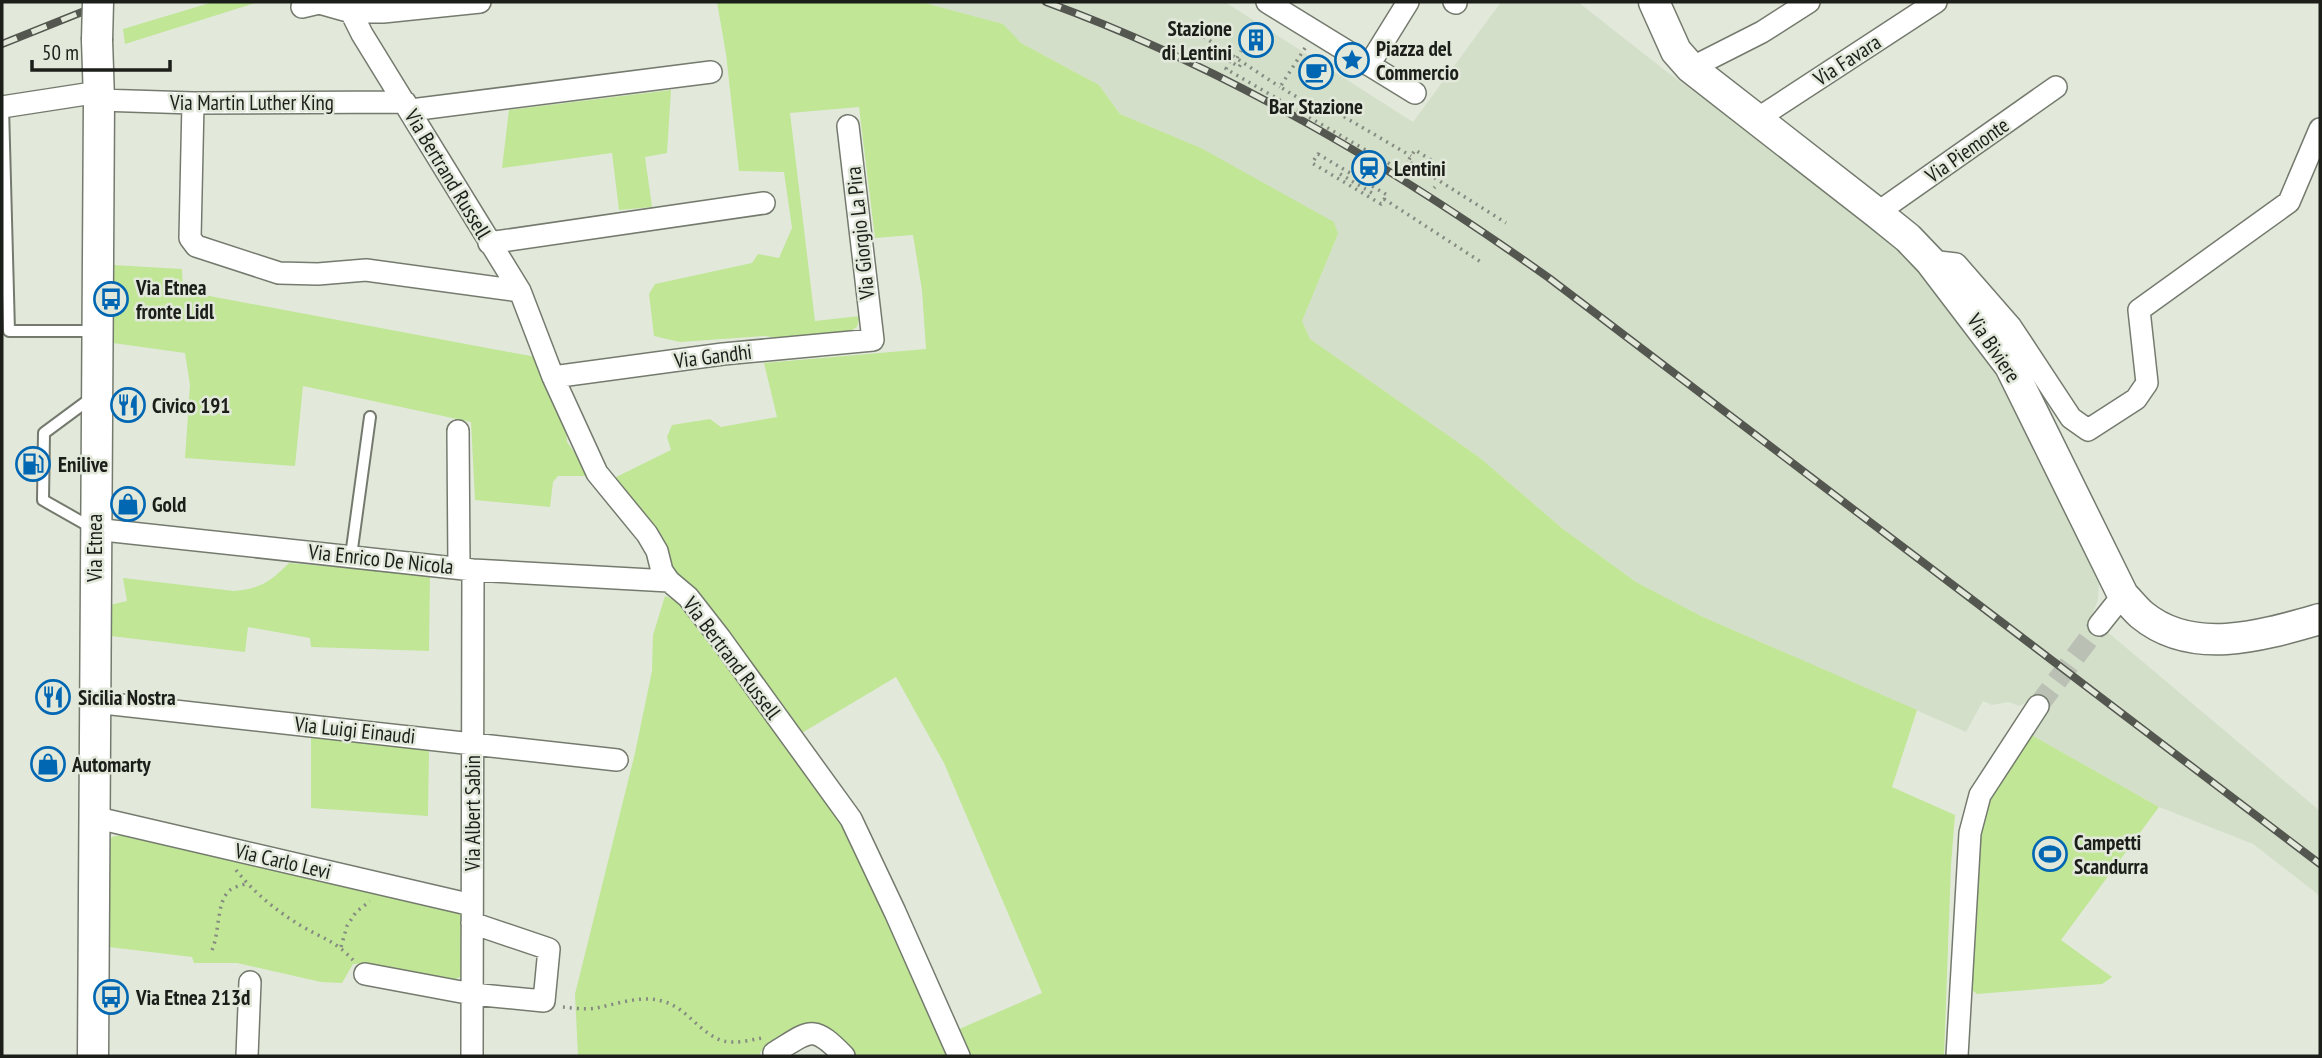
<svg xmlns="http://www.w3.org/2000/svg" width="2322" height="1058" font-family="'PT Sans Narrow',sans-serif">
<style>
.built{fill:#d4dfca}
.green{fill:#c0e696}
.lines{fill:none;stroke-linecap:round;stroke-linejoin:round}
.minor-tunnel{stroke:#bac0b4;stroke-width:21;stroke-dasharray:21 10;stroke-linecap:butt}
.service-casing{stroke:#747b6e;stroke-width:14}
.minor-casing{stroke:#747b6e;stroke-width:24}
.secondary-casing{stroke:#747b6e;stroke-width:33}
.path{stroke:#868b81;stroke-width:3.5;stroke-dasharray:2 5;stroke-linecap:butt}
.service{stroke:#fff;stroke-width:10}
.minor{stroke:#fff;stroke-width:21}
.secondary{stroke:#fff;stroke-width:30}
.rail-casing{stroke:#53574f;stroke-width:8}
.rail{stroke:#e2e9db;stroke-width:5;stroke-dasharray:16;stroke-linecap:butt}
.secondary-bridge-casing{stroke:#747b6e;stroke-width:33;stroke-linecap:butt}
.secondary-bridge{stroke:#fff;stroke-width:30}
.labels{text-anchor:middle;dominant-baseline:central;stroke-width:5;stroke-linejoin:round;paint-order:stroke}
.poi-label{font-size:21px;font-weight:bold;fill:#1b1e19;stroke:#e2e9db;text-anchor:start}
.street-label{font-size:21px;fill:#1b1e19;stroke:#e2e9db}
</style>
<rect width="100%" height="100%" fill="#e2e9db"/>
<path class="built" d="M921 2H1225L1413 122 1501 2H1578L1662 68 1878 228 1924 275 1994 366 2095 568 2099 583 2098 600 2091 618 2320 811V896L2253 844 2159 807 2028 733 2030 701 2019 706 2009 702 1992 705 1983 701 1966 732 1701 616 1636 582 1563 529 1479 457 1310 339 1302 321 1338 234 1201 148 1120 114 1099 85 1021 43 1003 24Z"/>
<path class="green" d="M213 2H258L125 44 123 29Z
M717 2H921L1003 24 1021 43 1099 85 1120 114 1201 148 1334 222 1338 234 1302 321 1310 339 1479 457 1563 529 1636 582 1701 616 1917 710 1892 787 1955 815 1951 865 1944 1056H970L957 1030 1042 993 944 763 896 677 800 734 675 572 664 545 610 480 671 450 667 437 672 425 710 419 721 427 777 417 764 363 926 349 922 290 913 235 875 238 859 107 790 113 815 321 860 316 857 327 844 335 785 339 765 336 680 342 654 336 649 294 655 284 752 263 758 254 779 258 792 228 784 172 739 171 726 54Z
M671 90 667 153 645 157 652 207 619 210 612 153 502 168 509 110Z
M113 265 182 269 183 291 536 357 566 427 567 442 591 476H558L553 482 550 507 475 500 471 422 303 386 295 466 185 458 190 385 185 353 113 343Z
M289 563 430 575 429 651 311 647 310 638 248 627 245 652 111 636 110 605 127 601 123 578 234 591C260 589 271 581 289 563Z
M665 596 681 602 794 753 844 829 886 914 948 1056H853L807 1024C790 1030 765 1039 759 1056H578L575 994 635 753 652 671 653 635Z
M2028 733 2159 807 2061 940 2112 977 2102 984 1977 994 1972 990 1971 982 1980 810Z
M311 734 429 749 428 816 311 808Z
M121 835H131L461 912 464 975 452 981 368 963 353 964 342 983 321 982 237 963H194L192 957 109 947V842L112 837Z"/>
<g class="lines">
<path class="minor-tunnel" d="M2038 706 2099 625"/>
<g class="service-casing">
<path id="service" d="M3 107 9 331H96
M94 529 43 500 44 433 94 396
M351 556 370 417"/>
</g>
<g class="minor-casing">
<path id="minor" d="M1267 2 1415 93
M1454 2 1456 3
M302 7 319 3 351 12H383L480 2
M351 12 362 34 520 291 553 377 597 473 647 534 657 551 662 571 669 581 688 597 720 638 851 819 895 912 959 1056
M1369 65 1408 2
M1691 68 1762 32 1809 2
M99 100 193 103 405 102
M193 103 190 238 196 246 279 273 318 274 366 270 520 291
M2 107 99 92
M411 110 711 72
M1757 119 1936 2
M1877 213 2056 87
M489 243 764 203
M1930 261 1956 264 2011 327 2071 418 2088 430 2136 399 2147 383 2139 310 2289 202 2320 129
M553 377 723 354 873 340 848 126
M458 431 459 568
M94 529 473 570 669 581
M2099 625 2123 595
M94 702 617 760
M93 817 472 905
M365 974 472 994 544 1001 549 949 472 923
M774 1053C810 1031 812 1023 844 1056
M247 1056 250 982
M472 1056 473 570
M1957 1056 1970 833 1980 795 2038 706"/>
</g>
<g class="secondary-casing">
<path id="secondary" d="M1654 2 1676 51 1691 68 1877 213 1908 238 1930 261 2010 366 2123 595C2129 601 2135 609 2142 615 2193 657 2264 635 2320 619
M93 1056 99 100 97 40"/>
</g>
<path class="path" d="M1186 25 1280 87
M1305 48 1280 87 1309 104 1319 102 1411 156
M1224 50 1221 55 1239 67 1242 62
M1237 58 1241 51
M1230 61 1226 69 1402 171 1408 161
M1318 154 1387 195 1381 204 1312 163Z
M1431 160 1415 150 1408 161 1506 223
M1340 174 1372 193
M1434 188 1435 187
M1384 199 1481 262
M236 870C254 893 278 912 303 927 324 939 335 941 353 960
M341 947 347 926 356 912 370 901
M212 950C220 932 216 902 230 890 234 887 242 885 246 884
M563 1007C573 1008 585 1010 596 1008 618 1004 642 994 665 1002 688 1009 701 1035 724 1041 736 1044 750 1040 762 1038"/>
<use href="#service" class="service"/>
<use href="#minor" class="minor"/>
<use href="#secondary" class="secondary"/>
<g class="rail-casing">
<path id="rail" d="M1046 2C1227 68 1393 167 1549 278L2320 864
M2 44 107 2"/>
</g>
<use href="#rail" class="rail"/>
<g class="secondary-bridge-casing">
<path id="secondary-bridge" d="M97 40 98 2"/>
</g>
<use href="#secondary-bridge" class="secondary-bridge"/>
</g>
<defs>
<g id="building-ring" transform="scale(1.75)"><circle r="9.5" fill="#e2e9db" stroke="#0167b3" stroke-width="1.5"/><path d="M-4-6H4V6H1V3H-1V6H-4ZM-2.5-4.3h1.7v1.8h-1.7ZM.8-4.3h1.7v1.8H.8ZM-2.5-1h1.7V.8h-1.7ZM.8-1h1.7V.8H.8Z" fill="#0167b3"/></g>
<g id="sight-ring" transform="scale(1.75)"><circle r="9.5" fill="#e2e9db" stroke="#0167b3" stroke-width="1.5"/><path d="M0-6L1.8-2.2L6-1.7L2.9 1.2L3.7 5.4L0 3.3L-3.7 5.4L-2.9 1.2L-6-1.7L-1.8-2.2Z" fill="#0167b3"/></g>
<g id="cafe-ring" transform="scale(1.75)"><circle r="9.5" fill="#e2e9db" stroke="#0167b3" stroke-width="1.5"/><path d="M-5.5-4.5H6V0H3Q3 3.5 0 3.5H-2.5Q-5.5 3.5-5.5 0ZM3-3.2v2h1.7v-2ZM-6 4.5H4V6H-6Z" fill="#0167b3"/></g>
<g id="station-ring" transform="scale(1.75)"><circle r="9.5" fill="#e2e9db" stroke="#0167b3" stroke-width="1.5"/><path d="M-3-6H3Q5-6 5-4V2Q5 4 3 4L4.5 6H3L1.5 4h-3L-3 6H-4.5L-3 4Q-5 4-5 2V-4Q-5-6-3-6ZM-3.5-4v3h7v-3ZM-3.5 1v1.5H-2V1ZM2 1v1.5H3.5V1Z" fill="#0167b3"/></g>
<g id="bus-ring" transform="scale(1.75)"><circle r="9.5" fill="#e2e9db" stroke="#0167b3" stroke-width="1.5"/><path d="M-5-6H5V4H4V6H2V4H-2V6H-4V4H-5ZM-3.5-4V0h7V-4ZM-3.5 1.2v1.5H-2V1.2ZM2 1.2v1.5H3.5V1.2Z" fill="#0167b3"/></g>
<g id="restaurant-ring" transform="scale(1.75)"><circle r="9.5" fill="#e2e9db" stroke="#0167b3" stroke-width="1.5"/><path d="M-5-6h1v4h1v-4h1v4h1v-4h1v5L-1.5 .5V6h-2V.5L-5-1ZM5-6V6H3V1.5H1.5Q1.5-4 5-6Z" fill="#0167b3"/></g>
<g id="fuel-ring" transform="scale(1.75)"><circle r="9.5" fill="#e2e9db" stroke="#0167b3" stroke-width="1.5"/><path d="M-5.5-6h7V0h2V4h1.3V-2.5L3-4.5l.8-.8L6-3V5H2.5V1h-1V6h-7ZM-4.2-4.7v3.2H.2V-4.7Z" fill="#0167b3"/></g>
<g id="shop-ring" transform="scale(1.75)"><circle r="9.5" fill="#e2e9db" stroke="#0167b3" stroke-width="1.5"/><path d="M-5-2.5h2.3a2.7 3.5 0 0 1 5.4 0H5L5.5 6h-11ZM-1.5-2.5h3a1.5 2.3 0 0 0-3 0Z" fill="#0167b3"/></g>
<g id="stadium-ring" transform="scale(1.75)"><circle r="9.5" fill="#e2e9db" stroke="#0167b3" stroke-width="1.5"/><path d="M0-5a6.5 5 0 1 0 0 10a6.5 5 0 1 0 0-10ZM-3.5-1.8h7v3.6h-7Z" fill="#0167b3"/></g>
</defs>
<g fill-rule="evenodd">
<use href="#building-ring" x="1256" y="40"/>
<use href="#sight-ring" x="1352" y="60"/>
<use href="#cafe-ring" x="1316" y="72"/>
<use href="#station-ring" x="1369" y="168"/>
<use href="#bus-ring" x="111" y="299"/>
<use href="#restaurant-ring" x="128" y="405"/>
<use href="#fuel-ring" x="33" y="464"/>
<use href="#shop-ring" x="128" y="504"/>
<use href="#restaurant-ring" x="53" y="697"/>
<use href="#shop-ring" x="48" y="764"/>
<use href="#stadium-ring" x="2050" y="854"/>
<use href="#bus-ring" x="111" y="997"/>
</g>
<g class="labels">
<g class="poi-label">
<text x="1232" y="28" text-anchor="end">Stazione<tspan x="1232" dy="24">di Lentini</tspan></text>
<text x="1376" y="48">Piazza del<tspan x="1376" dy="24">Commercio</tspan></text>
<text x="1316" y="106" text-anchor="middle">Bar Stazione</text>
<text x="1394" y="168">Lentini</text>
<text x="136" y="287">Via Etnea<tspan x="136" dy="24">fronte Lidl</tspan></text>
<text x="152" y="405">Civico 191</text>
<text x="58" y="464">Enilive</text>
<text x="152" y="504">Gold</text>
<text x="78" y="697">Sicilia Nostra</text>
<text x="72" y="764">Automarty</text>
<text x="2074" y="842">Campetti<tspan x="2074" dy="24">Scandurra</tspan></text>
<text x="136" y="997">Via Etnea 213d</text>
</g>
<g class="street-label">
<text transform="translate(1847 60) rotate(-33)">Via Favara</text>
<text x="252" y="102">Via Martin Luther King</text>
<text transform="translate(1967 150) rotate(-35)">Via Piemonte</text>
<text transform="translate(448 174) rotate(59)">Via Bertrand Russell</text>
<text transform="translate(860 233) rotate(-96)">Via Giorgio La Pira</text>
<text transform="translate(1994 348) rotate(56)">Via Biviere</text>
<text transform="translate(713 356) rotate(-7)">Via Gandhi</text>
<text transform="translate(94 548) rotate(-90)">Via Etnea</text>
<text transform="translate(381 559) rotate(6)">Via Enrico De Nicola</text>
<text transform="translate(732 658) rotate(53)">Via Bertrand Russell</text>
<text transform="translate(355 730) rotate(6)">Via Luigi Einaudi</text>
<text transform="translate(472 813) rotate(-90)">Via Albert Sabin</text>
<text transform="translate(283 861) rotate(13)">Via Carlo Levi</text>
</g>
</g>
<rect width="2322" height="1058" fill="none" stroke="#1b1e19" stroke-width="7"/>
<path d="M32 60v10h138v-10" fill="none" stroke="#1b1e19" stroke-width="3.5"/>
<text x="42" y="60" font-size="21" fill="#1b1e19" stroke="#e2e9db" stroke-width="5" paint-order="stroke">50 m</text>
</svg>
